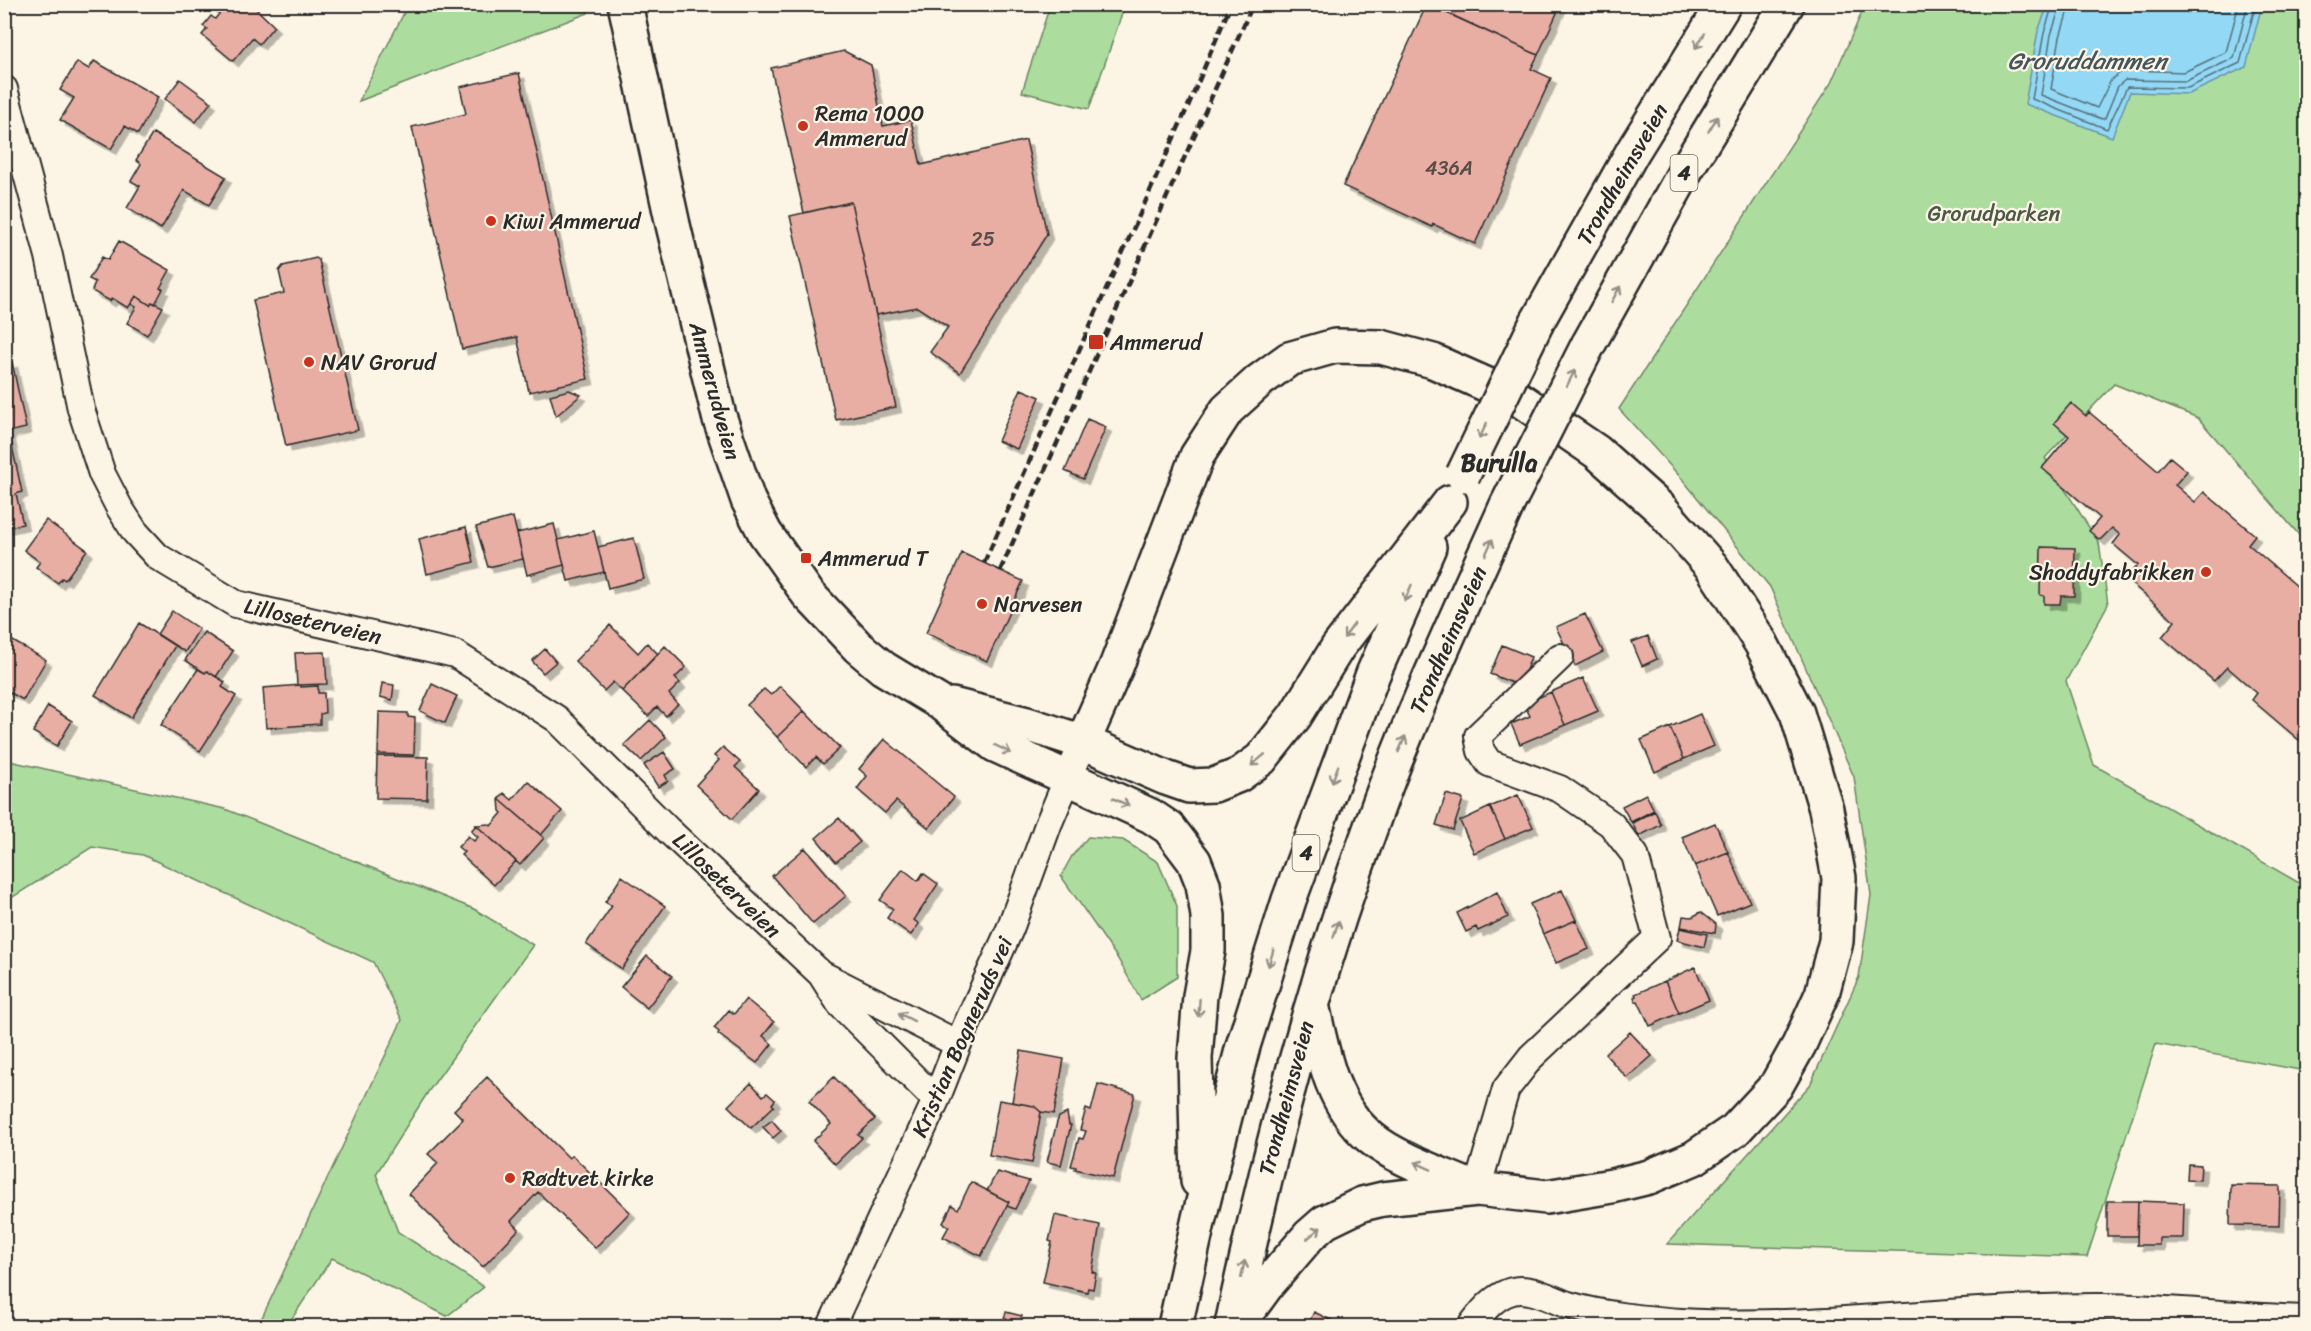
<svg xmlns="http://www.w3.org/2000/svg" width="2311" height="1331" font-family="Sriracha,sans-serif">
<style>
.green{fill:#addd9e;stroke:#6c8464;stroke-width:1.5}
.water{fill:#93d9f5;stroke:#6993a4;stroke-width:1.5}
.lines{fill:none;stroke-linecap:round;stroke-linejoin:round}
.shore{stroke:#55717c;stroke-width:1.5}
.building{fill:#e8aea4;stroke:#2b2b2b;stroke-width:1.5;filter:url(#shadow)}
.street-casing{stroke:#2b2b2b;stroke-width:30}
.secondary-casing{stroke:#2b2b2b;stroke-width:38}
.highway-casing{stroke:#2b2b2b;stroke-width:38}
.street{stroke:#fcf5e5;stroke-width:26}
.secondary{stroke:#fcf5e5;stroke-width:33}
.highway{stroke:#fcf5e5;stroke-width:33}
.rail{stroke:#2b2b2b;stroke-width:4.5;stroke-dasharray:9 4.5;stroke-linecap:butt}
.highway-bridge-casing{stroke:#2b2b2b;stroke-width:38;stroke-linecap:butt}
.highway-bridge{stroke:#fcf5e5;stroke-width:33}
.oneway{stroke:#949088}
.poi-dot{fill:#c8321e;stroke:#fcf5e5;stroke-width:2}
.labels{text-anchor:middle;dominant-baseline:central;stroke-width:4.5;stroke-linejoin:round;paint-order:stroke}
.number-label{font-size:20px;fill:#5a4c49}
.shield{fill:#fcf5e5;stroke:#6a6863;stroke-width:1.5}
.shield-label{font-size:21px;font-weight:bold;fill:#2b2b2b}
.poi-label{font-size:22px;fill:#2b2b2b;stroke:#fcf5e5;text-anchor:start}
.street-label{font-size:22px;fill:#2b2b2b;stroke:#fcf5e5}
.park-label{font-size:22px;fill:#4c5848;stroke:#fcf5e5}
.water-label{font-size:24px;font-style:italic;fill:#45565e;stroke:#fcf5e5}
.neighbourhood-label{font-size:24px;font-weight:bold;fill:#2b2b2b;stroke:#fcf5e5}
</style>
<defs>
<filter id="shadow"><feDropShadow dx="5.5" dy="5.5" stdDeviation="0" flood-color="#0004"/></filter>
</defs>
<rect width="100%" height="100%" fill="#fcf5e5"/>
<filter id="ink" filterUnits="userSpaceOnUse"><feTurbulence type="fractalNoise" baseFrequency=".0167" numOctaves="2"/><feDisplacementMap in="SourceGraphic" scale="12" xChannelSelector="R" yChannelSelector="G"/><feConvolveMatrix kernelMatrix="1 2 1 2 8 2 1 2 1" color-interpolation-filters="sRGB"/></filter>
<g filter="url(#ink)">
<path class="green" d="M408 5 586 4 588 13 359 101Z
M1050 5H1098L1123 11 1089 109 1022 92Z
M1865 5H2306V543L2198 418 2114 384 2045 458 2099 543 2108 604 2066 681 2094 765 2306 887V1071L2156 1044 2087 1257 1667 1244 1810 1085 1859 977 1871 895 1854 777 1770 587 1683 480 1619 409 1831 83Z
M5 760 225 809 474 909 533 945 428 1092 376 1174 398 1232 484 1287 447 1316 332 1258 287 1326H258L402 1020 373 962 143 855 92 847 5 902Z
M1088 837 1123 840 1158 862 1177 906V977L1141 1000 1118 959 1061 876 1072 856Z"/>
<path class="water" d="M2048 5V4L2262 5 2246 67 2189 94 2130 92 2112 137 2025 104 2038 31Z"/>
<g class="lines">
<path class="shore" d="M2053 4 2044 33 2032 99 2107 129 2127 87 2188 88 2240 63 2256 4
M2061 4 2051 35 2041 95 2102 119 2105 118 2118 86 2125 80 2186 81 2234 58 2248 4
M2070 4 2060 37 2051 89 2097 108 2111 80 2121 72 2130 70 2184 72 2226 52 2239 4"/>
</g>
<path class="building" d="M227 4H251L274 26 259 44 252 38 233 61 202 35 207 29 203 26 211 16 215 19Z
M1427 4 1538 55 1531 69 1551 78 1475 244 1433 224 1432 227 1343 186Z
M1428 4H1561L1538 55Z
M844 51 871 65 883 126 911 120 921 165 1026 140 1047 234 960 373 930 352 948 327 917 307 876 315 851 202 804 213 771 68Z
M94 61 158 97 138 134 125 126 111 149 60 120 74 98 60 90 77 62 89 69Z
M519 73 588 379 529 392 517 337 462 349 412 127 466 114 460 87Z
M180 79 211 102 196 122 165 99Z
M153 133 226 177 209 205 184 190 161 229 127 208 140 186 131 181 141 164 136 160Z
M851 202 896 407 836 420 790 216Z
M119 241 170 270 160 288 163 289 155 304 152 302 150 305 136 296 128 308 112 298 110 301 92 291 95 282 89 279 102 257 108 260Z
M316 258 319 260 358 430 286 446 253 300 284 293 279 271 283 266Z
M136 296 150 305 152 302 163 307 147 335 127 323 136 307 131 304Z
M12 362 26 428 4 433V364Z
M1021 389 1040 397 1017 449 998 441Z
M569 390 581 395 556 416 550 395Z
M2071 403 2086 416 2089 412 2158 471 2170 457 2187 471 2175 485 2195 502 2204 492 2255 535 2248 544 2306 594V746L2252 700 2257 693 2227 667 2214 681 2162 637 2175 621 2126 579 2138 565 2113 544 2120 535 2112 528 2100 540 2089 531 2100 518 2042 468 2069 436 2054 423Z
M1087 419 1106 427 1083 479 1065 471Z
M9 432 22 492 16 494 23 524 4 528V433Z
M513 517 523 559 488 567 476 527Z
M46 520 87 550 65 580 62 578 58 583 36 567 40 562 24 550Z
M554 524 564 565 527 575 517 533Z
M466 527 474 562 427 574 419 539Z
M594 531 604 572 568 581 558 540Z
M634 538 644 579 608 588 598 547Z
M2041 547 2075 548 2074 596H2061L2060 604H2044V596L2040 595Z
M962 553 1023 581 987 661 926 633Z
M172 611 199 629 185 652 157 634Z
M1585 614 1603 652 1575 666 1556 627Z
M139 623 175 646 131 718 95 695Z
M610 625 638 653 647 643 658 654 622 691 613 682 604 691 575 661Z
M204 632 233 651 216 677 207 671 205 673 185 660Z
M4 636 46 660 23 700 4 689Z
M1648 636 1657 659 1642 666 1632 642Z
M1502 645 1531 657 1520 686 1490 674Z
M665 646 686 667 675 678 680 683 669 694 678 704 666 716 657 707 648 716 622 691Z
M545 649 556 662 543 673 532 661Z
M325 652 327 684 297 685 295 653Z
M198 669 205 673 207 671 225 682 222 687 236 696 200 751 161 725Z
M1583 678 1598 711 1565 725 1551 692Z
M382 683 394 685 392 700 380 697Z
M432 684 457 696 445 723 420 711Z
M301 685V687L318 686V693H324L325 713 320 714V724L266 728 263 688Z
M780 686 804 711 777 737 747 705 764 689 771 695Z
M1551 692 1565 725 1520 744 1511 724 1530 716 1524 704Z
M48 706 72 721 57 746 33 732Z
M804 711 840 748 823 764 816 757 806 767 777 737Z
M379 712 408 713V717L415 718 414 755 378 754Z
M1700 714 1714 746 1684 759 1670 727Z
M650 720 666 737 641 761 624 745Z
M1670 727 1684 759 1655 772 1641 740Z
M884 739 954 797 929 828 896 801 885 813 857 789 867 776 859 769Z
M723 747 740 762 735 767 759 789 732 819 696 785 719 760 714 756Z
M664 752 675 769 665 775 668 781 658 787 644 765Z
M377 756 428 757 427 799 376 798Z
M528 781 562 811 541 835 499 799 504 793 512 800Z
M1446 794 1463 799 1453 830 1436 825Z
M1646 794 1654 810 1631 822 1622 806Z
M1518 795 1533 827 1505 839 1490 807Z
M499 799 544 838 520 865 476 825 489 824 491 826 502 813 500 811Z
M1490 807 1505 839 1474 853 1460 821Z
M1655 811 1661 825 1639 836 1632 823Z
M839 818 860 842 836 862 816 838Z
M1715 823 1728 852 1695 866 1682 837Z
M476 825 516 861 494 885 461 855 464 852 458 847 468 836 474 841 478 837 471 831Z
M805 848 846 896 813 924 772 876Z
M1728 852 1750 902 1717 916 1695 866Z
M903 869 918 881 923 873 938 884 914 920 919 924 911 935 887 918 893 909 880 900Z
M622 876 665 906 622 969 586 944 612 906 605 902Z
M1562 890 1576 920 1543 934 1530 904Z
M1497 892 1508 917 1478 931 1476 927 1466 932 1457 913Z
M1701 912 1716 924 1715 933 1681 927 1683 916 1692 917Z
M1576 920 1589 949 1556 963 1543 934Z
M1680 928 1707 934 1704 947 1677 940Z
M647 956 672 976 647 1008 621 987Z
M1695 967 1709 1000 1679 1013 1665 981Z
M1665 981 1679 1013 1650 1026 1638 1001 1636 1002 1634 997 1636 996 1635 994Z
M746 999 774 1022 763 1036 772 1044 757 1063 718 1034 719 1032 714 1028 729 1010 734 1014Z
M1630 1032 1652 1056 1627 1078 1605 1054Z
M1021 1051 1064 1059 1054 1114 1041 1112 1034 1106 1012 1102Z
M487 1077 569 1158 572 1155 630 1212 595 1248 538 1192 511 1221 519 1229 483 1267 409 1194 438 1163 428 1154 463 1119 454 1110Z
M834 1077 875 1119 858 1135 862 1138 835 1164 813 1141 831 1124 809 1101Z
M751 1083 763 1096 767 1093 775 1100 772 1104 774 1106 751 1128 728 1106Z
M1098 1084 1135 1094 1113 1178 1075 1169 1076 1167 1071 1166 1079 1138 1083 1139 1086 1131 1080 1130 1086 1109 1091 1111Z
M999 1100 1034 1106 1041 1112 1032 1163 989 1155Z
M1067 1113 1069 1125H1071L1061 1165 1047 1162 1057 1122 1059 1117Z
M772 1120 781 1131 773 1138 763 1127Z
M2188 1164 2201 1165 2200 1180 2187 1179Z
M997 1172 1029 1181 1015 1209 1007 1206 1009 1202 987 1191Z
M971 1182 1009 1202 981 1256 943 1237 949 1226 943 1223 952 1205 958 1209Z
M2231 1185 2280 1186 2279 1226 2230 1225Z
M2107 1201H2138L2137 1236H2107Z
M2138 1201 2184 1203 2183 1238H2159V1245H2137Z
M1055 1215 1100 1225 1092 1272 1096 1273 1093 1289 1088 1288 1087 1292 1043 1282 1052 1242 1049 1241Z
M1006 1312 1022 1316 1019 1326H1002Z
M1314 1312 1333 1321 1331 1326H1307Z"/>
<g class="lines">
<g class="street-casing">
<path id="street" d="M4 89 49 256 81 409 102 474 119 507 135 532 158 557 236 604 455 654 557 719 668 830 821 974
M936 1100 840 1004 821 974 958 1044
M1477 1189 1506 1089 1531 1057 1657 938 1635 855 1611 824 1560 789 1489 763 1481 751 1478 736 1560 657
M831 1326 936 1100 958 1044 1010 929 1048 825 1083 742
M1471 1326C1483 1310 1499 1290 1521 1290 1537 1290 1553 1300 1568 1305 1605 1316 1643 1319 1681 1322 1821 1330 1962 1306 2103 1307 2171 1308 2238 1317 2306 1319"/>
</g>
<g class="secondary-casing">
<path id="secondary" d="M625 4 673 225 719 416 748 500 765 533 808 594 858 647 883 668 939 702 995 745 1068 778
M952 705 1027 724 1083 742"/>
</g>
<g class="highway-casing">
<path id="highway" d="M1537 322 1633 151 1724 4
M1588 345 1687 168 1787 4
M1068 778 1151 816 1169 828 1194 861 1203 884 1208 916V951L1200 996 1195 1058 1198 1181
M1313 1009C1323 1055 1332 1106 1371 1138 1396 1159 1444 1175 1475 1189
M1232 1325C1268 1153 1313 983 1374 818 1412 711 1461 608 1507 505
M1175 1326 1199 1218 1243 1046 1289 900 1373 674 1429 547
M1237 1326 1267 1285 1309 1236 1325 1222 1362 1204 1383 1199 1477 1189 1546 1197 1612 1186 1649 1177 1694 1158 1735 1130 1776 1086 1799 1045 1822 994 1836 941 1839 878 1826 809 1797 713 1761 643 1712 567 1661 509 1597 452 1519 399 1433 361 1381 347 1335 346 1289 359 1259 381 1227 410 1197 456 1116 667 1083 742 1166 778 1189 786 1214 785 1239 775 1261 759 1295 716 1338 647 1450 502"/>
</g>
<use href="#street" class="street"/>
<use href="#secondary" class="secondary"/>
<use href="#highway" class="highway"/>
<path class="rail" d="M984 563 1189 104 1231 4
M1000 571 1253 4"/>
<g class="highway-bridge-casing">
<path id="highway-bridge" d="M1463 475 1537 322
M1507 505 1588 345"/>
</g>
<use href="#highway-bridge" class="highway-bridge"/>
</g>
<defs><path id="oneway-shaft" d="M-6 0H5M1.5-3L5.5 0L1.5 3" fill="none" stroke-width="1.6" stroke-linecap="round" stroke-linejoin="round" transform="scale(1.5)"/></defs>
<g class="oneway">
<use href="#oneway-shaft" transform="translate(1700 41) rotate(123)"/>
<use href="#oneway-shaft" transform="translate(1713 124) rotate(-59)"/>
<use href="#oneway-shaft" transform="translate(1616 294) rotate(-61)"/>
<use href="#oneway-shaft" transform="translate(1571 378) rotate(-63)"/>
<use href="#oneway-shaft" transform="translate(1483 431) rotate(115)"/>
<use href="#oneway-shaft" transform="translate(1489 547) rotate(-66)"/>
<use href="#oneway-shaft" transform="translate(1408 593) rotate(114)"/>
<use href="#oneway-shaft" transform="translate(1349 631) rotate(126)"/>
<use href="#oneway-shaft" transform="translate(1402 744) rotate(-67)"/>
<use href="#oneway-shaft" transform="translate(1003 749) rotate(26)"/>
<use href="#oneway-shaft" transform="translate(1258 760) rotate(140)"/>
<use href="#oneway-shaft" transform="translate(1335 774) rotate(111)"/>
<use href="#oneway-shaft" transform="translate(1121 802) rotate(24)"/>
<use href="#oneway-shaft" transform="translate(1336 929) rotate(-72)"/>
<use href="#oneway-shaft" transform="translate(1271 958) rotate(107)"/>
<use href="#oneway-shaft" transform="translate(1199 1008) rotate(94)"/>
<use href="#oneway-shaft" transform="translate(906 1017) rotate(-153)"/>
<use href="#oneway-shaft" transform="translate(1423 1166) rotate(-156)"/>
<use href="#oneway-shaft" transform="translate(1314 1233) rotate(-41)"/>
<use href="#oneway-shaft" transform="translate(1243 1269) rotate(-78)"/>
</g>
</g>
<g class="poi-dot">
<circle cx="803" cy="126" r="6"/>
<circle cx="491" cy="221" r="6"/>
<rect x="1088" y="334" width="16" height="16" rx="3"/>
<circle cx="309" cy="362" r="6"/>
<rect x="800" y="552" width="12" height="12" rx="3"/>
<circle cx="2206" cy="572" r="6"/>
<circle cx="982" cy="604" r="6"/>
<circle cx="510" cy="1178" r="6"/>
</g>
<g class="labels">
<g class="number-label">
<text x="1449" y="168">436A</text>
<text x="983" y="239">25</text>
</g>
<g class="shield">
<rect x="1670.5" y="155" width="27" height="36" rx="4.5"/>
<rect x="1292.5" y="835" width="27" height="36" rx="4.5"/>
</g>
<g class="shield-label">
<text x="1684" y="173">4</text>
<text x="1306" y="853">4</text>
</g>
<g class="poi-label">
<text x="815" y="113">Rema 1000<tspan x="815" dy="25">Ammerud</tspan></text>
<text x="503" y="221">Kiwi Ammerud</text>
<text x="1110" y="342">Ammerud</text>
<text x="321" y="362">NAV Grorud</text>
<text x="818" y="558">Ammerud T</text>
<text x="2194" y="572" text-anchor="end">Shoddyfabrikken</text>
<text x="994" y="604">Narvesen</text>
<text x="522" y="1178">Rødtvet kirke</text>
</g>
<g class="street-label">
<text transform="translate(1622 174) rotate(-60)">Trondheimsveien</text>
<text transform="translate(715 391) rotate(75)">Ammerudveien</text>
<text transform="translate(313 621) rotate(13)">Lilloseterveien</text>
<text transform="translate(1448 640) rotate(-66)">Trondheimsveien</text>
<text transform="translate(727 885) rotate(44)">Lilloseterveien</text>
<text transform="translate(962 1037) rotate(-66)">Kristian Bogneruds vei</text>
<text transform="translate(1286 1098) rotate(-75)">Trondheimsveien</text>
</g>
<g class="park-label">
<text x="1994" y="213">Grorudparken</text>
</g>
<g class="water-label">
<text x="2087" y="61">Groruddammen</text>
</g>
<g class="neighbourhood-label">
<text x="1499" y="463">Burulla</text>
</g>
</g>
<rect width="2311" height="1331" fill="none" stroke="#fcf5e5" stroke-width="24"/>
<rect x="12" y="12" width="2287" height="1307" fill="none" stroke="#2b2b2b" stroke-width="2" filter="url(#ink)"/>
</svg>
